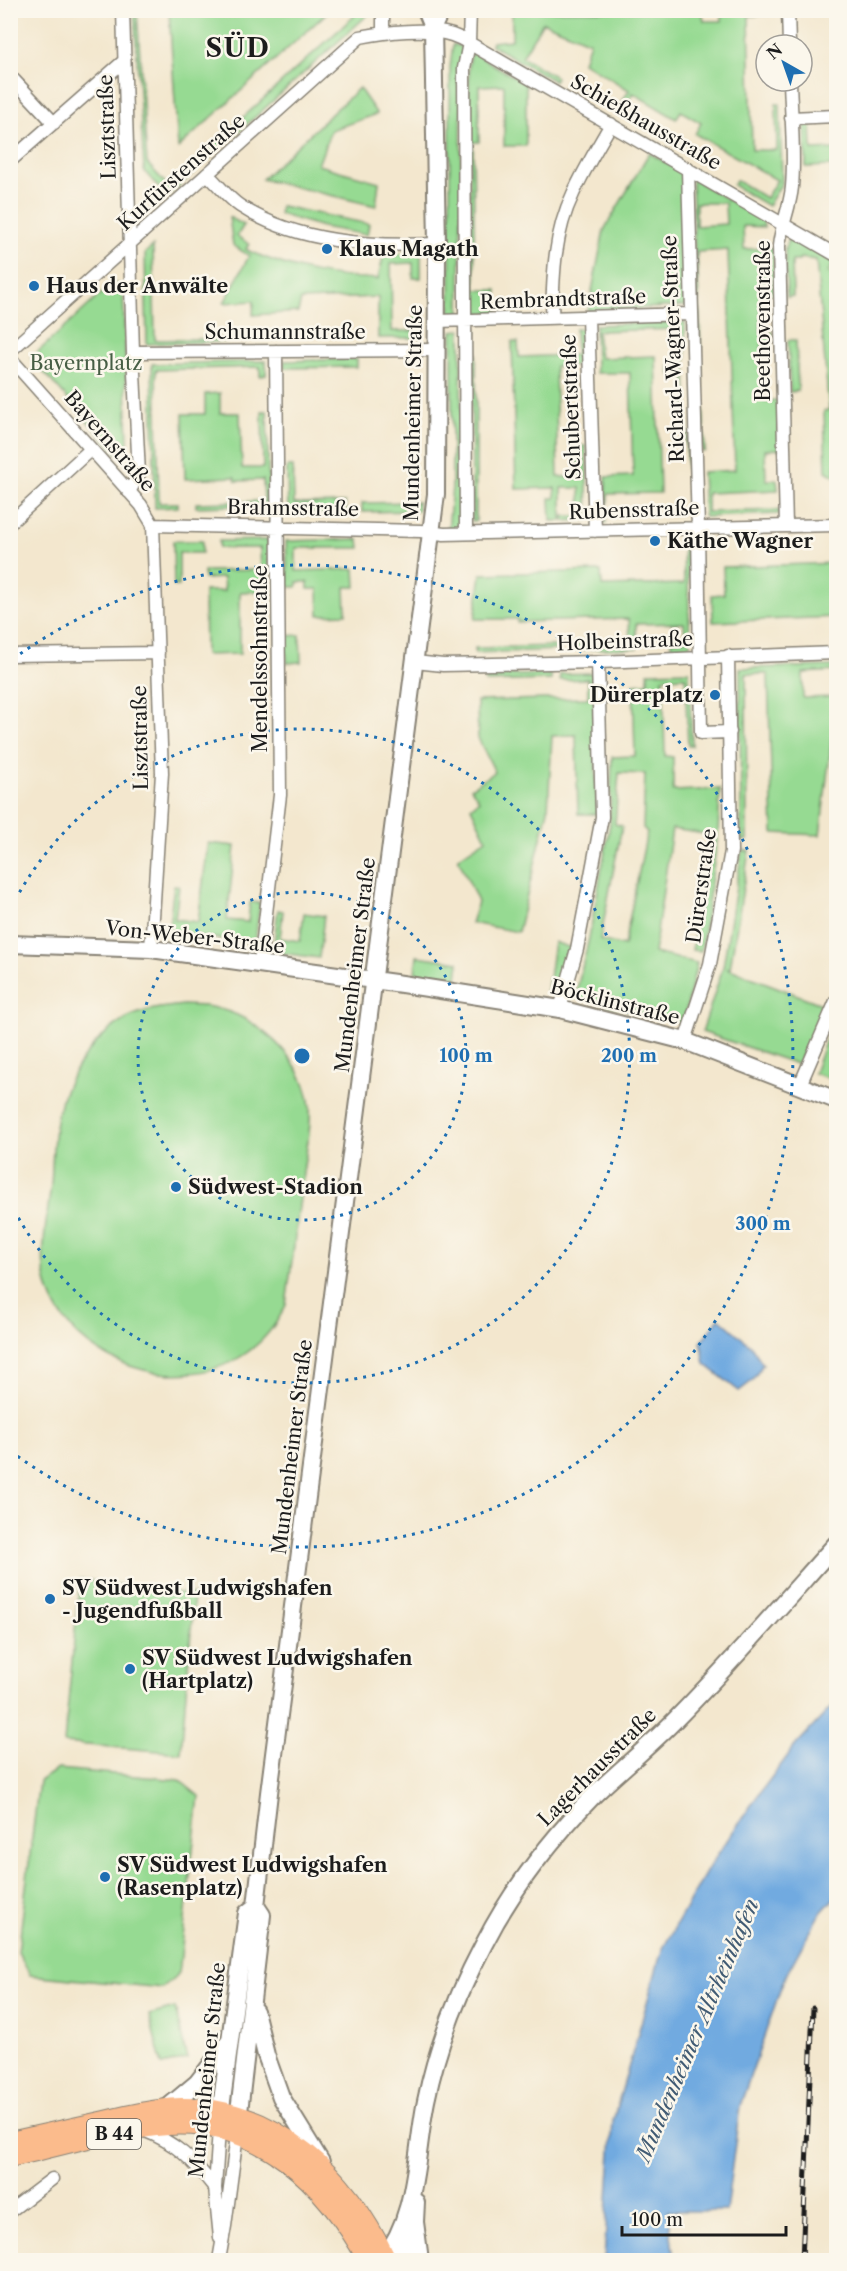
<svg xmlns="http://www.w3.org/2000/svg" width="847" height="2271" font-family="'Libre Caslon Text',serif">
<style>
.green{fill:#96da92;stroke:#597b57;stroke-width:1.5;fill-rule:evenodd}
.water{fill:#71aae0;stroke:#46637e;stroke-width:1.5}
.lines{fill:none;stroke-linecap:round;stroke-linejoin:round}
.minor-casing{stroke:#888275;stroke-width:15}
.tertiary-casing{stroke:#888275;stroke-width:20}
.primary-casing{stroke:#888275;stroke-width:22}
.minor{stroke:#fff;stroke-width:12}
.tertiary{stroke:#fff;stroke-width:16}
.primary{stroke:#fbbb8c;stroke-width:20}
.rail-casing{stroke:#1c1c1c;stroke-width:5}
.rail{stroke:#fbf7ec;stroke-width:3;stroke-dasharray:9;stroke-linecap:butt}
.ring{fill:none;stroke:#1f6fb2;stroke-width:3;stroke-dasharray:3 6}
.poi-dot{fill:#1f6fb2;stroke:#fbf7ec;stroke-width:2}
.labels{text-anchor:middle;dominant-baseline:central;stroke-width:5;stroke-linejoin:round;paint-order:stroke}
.shield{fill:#fbf7ec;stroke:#5f5e5a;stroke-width:1.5}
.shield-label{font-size:18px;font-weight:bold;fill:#1c1c1c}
.street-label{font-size:20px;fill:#1c1c1c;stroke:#fbf7ec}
.poi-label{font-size:20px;font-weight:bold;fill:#1c1c1c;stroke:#fbf7ec;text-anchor:start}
.park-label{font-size:20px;fill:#475e45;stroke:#fbf7ec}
.water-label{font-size:21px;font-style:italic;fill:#425c74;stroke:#fbf7ec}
.district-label{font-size:26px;font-weight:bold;letter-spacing:1.5px;fill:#1c1c1c;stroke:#fbf7ec}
.centre{fill:#1f6fb2;stroke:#fbf7ec;stroke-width:3}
.ring-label{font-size:18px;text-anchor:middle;font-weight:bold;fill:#1f6fb2;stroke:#fbf7ec;stroke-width:5;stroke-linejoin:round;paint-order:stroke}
</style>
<rect width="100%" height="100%" fill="#fbf7ec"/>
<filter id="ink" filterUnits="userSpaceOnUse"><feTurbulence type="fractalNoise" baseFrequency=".0167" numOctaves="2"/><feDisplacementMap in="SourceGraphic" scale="12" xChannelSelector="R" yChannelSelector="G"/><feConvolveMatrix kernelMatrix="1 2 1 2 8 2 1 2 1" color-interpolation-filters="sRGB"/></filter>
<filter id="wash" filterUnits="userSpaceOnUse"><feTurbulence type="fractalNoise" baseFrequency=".008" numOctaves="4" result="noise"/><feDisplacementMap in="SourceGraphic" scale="24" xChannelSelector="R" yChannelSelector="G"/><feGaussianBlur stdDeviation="1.35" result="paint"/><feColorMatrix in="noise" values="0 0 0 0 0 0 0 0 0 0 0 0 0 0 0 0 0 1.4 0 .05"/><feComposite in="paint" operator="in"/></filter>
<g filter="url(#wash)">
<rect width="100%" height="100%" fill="#f3e7ce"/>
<path class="green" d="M134 11H137L147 163 168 186 354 16 355 11H372L167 197 144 171Z
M169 11 329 10V11L178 148Z
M512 11H702L704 21H722V11H777L778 14 749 16 752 150H777L776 104H780L782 183 768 206 733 185 736 180 766 198 777 180 695 134 701 123 681 111 676 119 633 93 620 116 616 113 629 90 583 62 590 42 543 22 522 57 556 77 554 81 491 45 492 42 512 40Z
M453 44 462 47 460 313H450V67Z
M472 52 526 84V146H504V85L479 86V142H473L475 290H497L498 313H471L469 64Z
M359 88 377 114 331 130 318 165 379 182 376 206 262 179Z
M805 121H811L812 150 836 149V210L832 207V166L806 167Z
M649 153 684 173 686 306 588 311 604 230Z
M692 180H695L763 221 764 227 743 226 744 249 773 248 774 294 760 295 761 332H773V344L762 345 764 401 778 400 780 449 765 450 766 480H777L778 490 707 493V512L779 510V514L704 517 702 472 735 470 728 250 697 252 705 451 702 452ZM696 203H725L726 224 696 226Z
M281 206 369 224 367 235 322 227 279 214Z
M229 217 244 225 237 236 249 244 246 249 251 252C297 271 328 277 378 279 379 270 383 264 383 254H421V278H413V263L391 264 392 331H414V316H421V338H378V297L301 300 298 312 253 315 254 301 224 303 249 256 233 245Z
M791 237 834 262 828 272 836 278V477L826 471 824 411 829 410 816 260 800 258 799 261H792L793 296 787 297 785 248 787 242Z
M153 246 155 340 248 338V341L147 344 145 253Z
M113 283 123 286 128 446 117 454 31 358Z
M685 322 686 361H681L680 329 597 331 600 358 656 356 660 493 608 494V503L605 504 606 523H600L599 490H606V477L633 476 630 373H596L595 325Z
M471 329H476V521H472Z
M575 329H582L583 365 555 366 558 477H578V446H586L588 520 564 521V516H581L580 488H562V521H551L550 498H555V488L516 489 512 342H518L519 357 576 355Z
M461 330 462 531H448L452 486V331Z
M788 340H796L798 391 790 392Z
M357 359V367L284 368V361Z
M266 361V375L260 376V367L156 370 159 503H178V507L155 508 152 364Z
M686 366 689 483H687L684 374H670V366Z
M220 393V413H240L242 468H263L262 411H267L269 505 196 507V503L264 501 263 480 236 481 235 477 185 479 183 414H205V394Z
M287 467H293L294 504 345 503 346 513 288 514Z
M418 502V511L362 512V503Z
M359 539 360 548H296V571L355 569 356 587H345L346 614 319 615 318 589H308V582H297V587H288L286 541Z
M268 540 269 591 240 592V654L205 655 204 591H224L223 578 204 579V571L261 570 260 548H219V541Z
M683 540H687L690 646 671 647V641L685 640 684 623 636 624 637 648 571 650V645L630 643 629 619 517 622V619H475L481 574 601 571 602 586 684 584Z
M173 541H202V553H179V586H174Z
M836 563V617L713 622 712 595 724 594 723 567Z
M300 635 301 662 287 663 285 636Z
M558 646V650L475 653V648Z
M836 666V671L803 673V698L836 697V720H834L820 835 773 833 768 674H746L747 840 741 841 740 668Z
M689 671 692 746H688L685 677 663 678 665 756 673 757V791L720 789 718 835 701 951 692 950 712 835 672 829 654 953 697 963 683 1023 575 998 589 938 610 824 612 757 635 756 633 684 648 683V672ZM619 773 645 774 643 828 647 832 624 946 600 940 622 826 615 824Z
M593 673 597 814H578L576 735 552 736 548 810 518 932 471 923 478 902 458 858 486 839 471 807 479 800 471 788 495 772 478 738 477 701 588 698V679L560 680V674Z
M551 674V680L485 682V676Z
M208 843 235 846 227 920 248 922 250 902 260 903 255 943 168 933 174 885 179 886 175 919 198 922Z
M742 850 749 851 730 968H727L829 1007 797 1064 702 1032 723 967Z
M278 910 283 911 280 938 300 941 304 913 324 916 319 958 273 952Z
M554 942 571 948 558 994 547 993Z
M417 956 459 962 457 979 415 973Z
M183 1005C193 1006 204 1005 215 1008 256 1016 301 1057 309 1100 313 1122 306 1150 303 1173 298 1217 292 1261 286 1305 267 1345 233 1369 191 1373 129 1380 57 1341 45 1276 40 1252 48 1211 51 1185 53 1163 52 1129 59 1108 69 1072 95 1035 129 1017 145 1009 165 1007 183 1005Z
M833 1020 836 1022V1081L814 1073Z
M80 1579 194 1595 181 1753 64 1743Z
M58 1769 179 1780 199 1796 179 1973 162 1988 30 1975 18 1952 39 1781Z
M175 2008 187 2059 162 2065 149 2015Z"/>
<path class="water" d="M719 1318 751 1346 763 1364 752 1381 739 1391 705 1364 701 1342Z
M836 1702V1896L819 1915 784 1979 740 2106 726 2211H668L674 2260H604L613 2121 662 1950 709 1867 756 1798 795 1746Z"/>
</g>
<g filter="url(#ink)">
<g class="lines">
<g class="minor-casing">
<path id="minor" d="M123 10 133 352 139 474 129 492
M788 10 789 45
M383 33V10
M10 76 54 123
M791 118 836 116
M10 161 124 61
M688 169 698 528 701 733 730 732
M207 174C218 184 228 198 240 206 296 243 372 247 437 244
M588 317 595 531
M552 318C553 276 554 233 573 194 584 170 598 147 611 124
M437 321 691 314
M10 351 360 37C386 32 427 27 452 35 458 37 464 40 469 43L836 255
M133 352 437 350
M10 358 141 505 153 525 162 773 151 949
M10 523 91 449
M153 525 421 531 444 534 836 525
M786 526 779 246C781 226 790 208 792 187 795 153 791 116 790 81
M466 533 464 68 469 43 470 10
M10 655 158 653
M415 662 443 665 598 662 836 653
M260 964 280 795 276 351
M560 1009 577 949 602 817 598 662
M685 1041 710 964 731 851 728 656
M800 1085 836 1001
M219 2129 215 2188 220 2238
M143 2130C177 2143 193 2160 215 2188
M10 2211 52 2179
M10 2260H11
M219 2260 225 2226 237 2135"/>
</g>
<g class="tertiary-casing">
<path id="tertiary" d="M433 27 441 10
M10 944 151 949 402 984 560 1009 685 1041 836 1100
M255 2011 266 2055 281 2097 321 2162
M166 2109 197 2083 229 2042
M219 2123 247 1913 256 1906
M237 2129 262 1915 256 1906 269 1793 436 494 437 244 433 27 426 10
M416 2202 415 2222 420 2260
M382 2260C418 2216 415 2155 426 2101 437 2047 458 1993 484 1944 512 1889 551 1839 594 1795 621 1769 651 1745 677 1718 732 1662 784 1602 836 1544
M397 2260 410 2241 414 2227"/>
</g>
<g class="primary-casing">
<path id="primary" d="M10 2142C42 2135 73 2128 105 2121 130 2115 155 2109 181 2108 277 2106 348 2179 386 2260
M10 2157C60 2146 118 2128 168 2125 262 2119 326 2183 368 2260"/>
</g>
<use href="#minor" class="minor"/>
<use href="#tertiary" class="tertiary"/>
<use href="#primary" class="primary"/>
<g class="rail-casing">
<path id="rail" d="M802 2260 813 2008"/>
</g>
<use href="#rail" class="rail"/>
</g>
</g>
<g class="ring">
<circle cx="302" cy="1056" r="164"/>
<path d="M11 908A327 327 0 1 1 11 1204"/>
<path d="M13 659A491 491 0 1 1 13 1453"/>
</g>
<g class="poi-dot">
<circle cx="327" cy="249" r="6"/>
<circle cx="34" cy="286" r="6"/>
<circle cx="655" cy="541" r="6"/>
<circle cx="715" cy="695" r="6"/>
<circle cx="176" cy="1187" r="6"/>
<circle cx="50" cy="1599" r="6"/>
<circle cx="130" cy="1669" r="6"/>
<circle cx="105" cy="1877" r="6"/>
</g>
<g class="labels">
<rect class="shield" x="87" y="2119" width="54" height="30" rx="4.5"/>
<g class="shield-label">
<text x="114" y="2134">B 44</text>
</g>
<g class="street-label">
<text transform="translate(646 122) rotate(30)">Schießhausstraße</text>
<text transform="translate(107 127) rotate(-92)">Lisztstraße</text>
<text transform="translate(181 172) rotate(-42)">Kurfürstenstraße</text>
<text transform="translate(563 299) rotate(-2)">Rembrandtstraße</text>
<text transform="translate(763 321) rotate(-90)">Beethovenstraße</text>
<text x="285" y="332">Schumannstraße</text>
<text transform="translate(673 349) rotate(-92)">Richard-Wagner-Straße</text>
<text transform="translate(571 407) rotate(-92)">Schubertstraße</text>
<text transform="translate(413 413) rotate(-89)">Mundenheimer Straße</text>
<text transform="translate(110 441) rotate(49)">Bayernstraße</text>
<text transform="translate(293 508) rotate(1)">Brahmsstraße</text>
<text transform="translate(634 510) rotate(-2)">Rubensstraße</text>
<text transform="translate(625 641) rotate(-2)">Holbeinstraße</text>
<text transform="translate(260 659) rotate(-90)">Mendelssohnstraße</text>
<text transform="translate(140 738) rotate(-91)">Lisztstraße</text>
<text transform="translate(701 886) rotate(-82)">Dürerstraße</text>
<text transform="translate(195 937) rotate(6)">Von-Weber-Straße</text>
<text transform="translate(355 965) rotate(-83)">Mundenheimer Straße</text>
<text transform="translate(615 1002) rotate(14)">Böcklinstraße</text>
<text transform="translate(292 1447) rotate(-83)">Mundenheimer Straße</text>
<text transform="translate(597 1767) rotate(-45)">Lagerhausstraße</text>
<text transform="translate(207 2070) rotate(-84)">Mundenheimer Straße</text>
</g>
<g class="poi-label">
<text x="339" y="249">Klaus Magath</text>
<text x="46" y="286">Haus der Anwälte</text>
<text x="667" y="541">Käthe Wagner</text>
<text x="703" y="695" text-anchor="end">Dürerplatz</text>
<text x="188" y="1187">Südwest-Stadion</text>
<text x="62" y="1588">SV Südwest Ludwigshafen<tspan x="62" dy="23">- Jugendfußball</tspan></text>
<text x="142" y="1658">SV Südwest Ludwigshafen<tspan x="142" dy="23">(Hartplatz)</tspan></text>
<text x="117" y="1865">SV Südwest Ludwigshafen<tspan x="117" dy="23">(Rasenplatz)</tspan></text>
</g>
<g class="park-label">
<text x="86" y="363">Bayernplatz</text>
</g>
<g class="water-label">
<text transform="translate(697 2030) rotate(-67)">Mundenheimer Altrheinhafen</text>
</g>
<g class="district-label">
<text x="238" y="48">SÜD</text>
</g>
</g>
<circle cx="302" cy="1056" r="9" class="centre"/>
<g class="ring-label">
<text x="466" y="1062">100 m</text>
<text x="629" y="1062">200 m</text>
<text x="763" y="1230">300 m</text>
</g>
<rect width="847" height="2271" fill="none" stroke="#fbf7ec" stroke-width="36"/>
<g transform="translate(784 63) rotate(320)"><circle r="28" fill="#fbf7ec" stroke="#a29f99" stroke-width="1.5"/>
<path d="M0-4.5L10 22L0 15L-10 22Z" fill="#1f6fb2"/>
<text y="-9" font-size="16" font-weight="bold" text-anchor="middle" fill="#1c1c1c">N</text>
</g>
<path d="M622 2226v9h164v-9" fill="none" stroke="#1c1c1c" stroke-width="3"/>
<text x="631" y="2226" font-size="18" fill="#1c1c1c" stroke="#fbf7ec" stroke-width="4.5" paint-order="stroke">100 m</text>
</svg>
